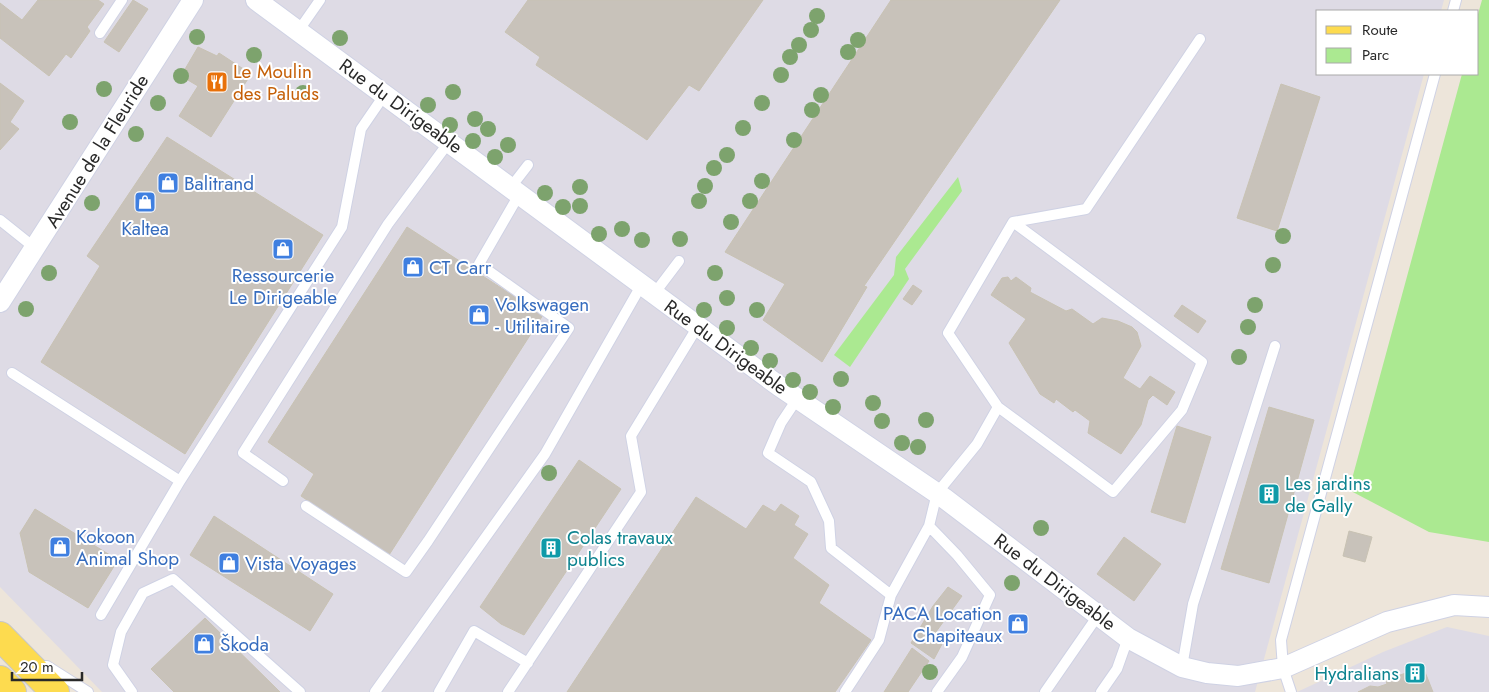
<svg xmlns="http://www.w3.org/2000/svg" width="1489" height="692" font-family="Jost,sans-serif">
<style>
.industrial{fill:#dedbe5}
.green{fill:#abe991}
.building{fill:#c8c2ba;stroke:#c8c2b3}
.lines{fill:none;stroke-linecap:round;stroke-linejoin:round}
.lane-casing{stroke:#cfd2e4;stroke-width:12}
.street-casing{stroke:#cfd2e4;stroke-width:22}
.primary-casing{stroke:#c7c7c7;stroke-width:30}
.lane{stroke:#fff;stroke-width:10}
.street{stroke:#fff;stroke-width:20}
.primary{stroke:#fddb4f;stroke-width:28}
.tree{fill:#7da36d}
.labels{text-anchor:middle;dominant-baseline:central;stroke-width:4;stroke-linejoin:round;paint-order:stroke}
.food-label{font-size:19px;fill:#c56008;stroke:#fff;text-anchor:start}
.street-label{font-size:19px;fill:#292929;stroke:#fff}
.shop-label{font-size:19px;fill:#366cbe;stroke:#fff;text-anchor:start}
.culture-label{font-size:19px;fill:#0d838f;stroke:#fff;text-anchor:start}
</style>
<rect width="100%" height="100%" fill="#ede5da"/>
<path class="industrial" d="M0 0H1444L1441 11H1318V74H1424L1255 692H102L0 587Z
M1447 627 1489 636V692H1297L1383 652Z"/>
<path class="green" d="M1482 0H1489V542L1429 532 1349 490 1462 74H1478V14Z
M958 177 962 191 905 269 909 279 850 367 834 355 894 275 896 257Z"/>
<path class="building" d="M38 0H98L104 4 87 27 90 31 71 58 66 54 49 76 0 38V3L22 20Z
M133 0 148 9 119 52 104 42Z
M528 0H763L699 91 689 85 647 140 536 65 540 57 505 32Z
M891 0H1060L864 286 867 287 822 362 763 320 785 284 725 252Z
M198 47 217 56 219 53 251 74 211 137 179 116 198 86 181 76Z
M0 83 24 101 10 122 19 129 0 150Z
M1281 84 1320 97 1277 231 1237 218Z
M167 137 323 235 185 454 41 362 100 266 87 256Z
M407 227 543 315 389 555 301 496 314 474 268 442Z
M1008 277 1011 281 1016 277 1031 288 1030 292 1066 311 1072 309 1093 324 1102 318 1118 321 1132 327 1137 332 1141 346 1123 378 1140 389 1150 376 1175 392 1167 405 1153 395 1148 400 1141 425 1121 454 1088 433 1090 421 1075 410 1073 412 1056 399 1054 403 1040 394 1009 343 1026 319 991 295 1002 278Z
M913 285 922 291 912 305 903 299Z
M1182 305 1206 321 1198 333 1174 316Z
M1269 407 1314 420 1269 583 1221 569Z
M1177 426 1211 437 1185 523 1151 512Z
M579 460 621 489 524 635 501 624 480 607Z
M696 497 746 529 763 505 775 512 781 504 799 516 794 525 808 534 793 558 829 585 819 603 871 640 835 692H567Z
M35 509 118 560 88 608 29 572 20 533Z
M214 516 333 594 310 631 190 555Z
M1349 531 1372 537 1365 562 1343 556Z
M1124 537 1161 564 1134 601 1097 574Z
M948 587 962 596 933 636 942 644 934 659 911 643 933 606Z
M205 618 280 692H174L151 669Z
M912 648 929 661 908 692H884Z
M1423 667 1433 692H1358L1370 686 1378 687 1387 684 1386 680Z"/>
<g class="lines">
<g class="lane-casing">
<path id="lane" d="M1453 11 1456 0
M299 30 320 0
M100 33 122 0
M511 187 528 165
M0 220 35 248
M654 294 679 261
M12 373 180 481
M797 399 781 423 768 453 811 482 829 521 831 548 891 595 929 526
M998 407 1113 492 1182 410 1202 362 1013 222
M283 481 243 453 388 224 449 142
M306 506 406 572 428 541 569 328 479 264 520 193
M101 615 180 481 342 227 361 129 385 94
M41 667 47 666 88 692
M1182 667 1193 604 1275 346
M132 692 113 665 121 632 143 593 173 579 300 692
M375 692 545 454 642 284
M439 692 474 631 528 663
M508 692 641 492 631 436 698 326
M845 692 879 640 891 595
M937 692 962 657 990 595 957 555 929 526 937 493 977 444 998 407 948 333 1013 222 1086 209 1200 39
M1045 692 1099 614
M1101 692 1117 669 1128 638
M1291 692 1283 668 1281 640 1435 74"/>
</g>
<g class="street-casing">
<path id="street" d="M256 0 779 386 944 498 1128 638 1182 667 1207 673 1238 676 1283 668 1387 622 1454 605 1489 607
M0 302 193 0"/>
</g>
<g class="primary-casing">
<path id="primary" d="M0 636 55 692
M0 680 12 692"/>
</g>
<use href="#lane" class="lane"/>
<use href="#street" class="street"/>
<use href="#primary" class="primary"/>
</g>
<g class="tree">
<circle cx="817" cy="16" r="8"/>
<circle cx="811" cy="30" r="8"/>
<circle cx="197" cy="37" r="8"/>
<circle cx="340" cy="38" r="8"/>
<circle cx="858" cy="40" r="8"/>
<circle cx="799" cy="45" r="8"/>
<circle cx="848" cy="52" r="8"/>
<circle cx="254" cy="55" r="8"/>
<circle cx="790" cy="57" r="8"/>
<circle cx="781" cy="75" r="8"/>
<circle cx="181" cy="76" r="8"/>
<circle cx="104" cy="89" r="8"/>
<circle cx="453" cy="92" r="8"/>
<circle cx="303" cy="93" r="8"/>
<circle cx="821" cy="95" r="8"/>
<circle cx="158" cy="103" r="8"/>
<circle cx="762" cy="103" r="8"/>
<circle cx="428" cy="105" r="8"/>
<circle cx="812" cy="110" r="8"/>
<circle cx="475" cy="119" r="8"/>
<circle cx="70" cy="122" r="8"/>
<circle cx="450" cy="125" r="8"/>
<circle cx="743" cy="128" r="8"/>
<circle cx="488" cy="129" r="8"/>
<circle cx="136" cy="134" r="8"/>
<circle cx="794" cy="140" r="8"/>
<circle cx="473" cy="141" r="8"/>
<circle cx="508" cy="145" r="8"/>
<circle cx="727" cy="155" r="8"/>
<circle cx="495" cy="157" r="8"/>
<circle cx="714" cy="168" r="8"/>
<circle cx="762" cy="181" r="8"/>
<circle cx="705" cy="186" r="8"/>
<circle cx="580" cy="187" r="8"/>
<circle cx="545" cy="193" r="8"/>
<circle cx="699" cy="201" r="8"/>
<circle cx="750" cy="201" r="8"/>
<circle cx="92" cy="203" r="8"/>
<circle cx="580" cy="206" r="8"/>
<circle cx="563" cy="207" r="8"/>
<circle cx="731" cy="222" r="8"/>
<circle cx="622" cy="229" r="8"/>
<circle cx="599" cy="234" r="8"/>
<circle cx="1283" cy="236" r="8"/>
<circle cx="680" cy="239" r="8"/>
<circle cx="642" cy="240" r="8"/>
<circle cx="1273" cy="265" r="8"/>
<circle cx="49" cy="273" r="8"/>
<circle cx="715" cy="273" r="8"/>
<circle cx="727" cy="298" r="8"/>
<circle cx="1255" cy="305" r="8"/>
<circle cx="26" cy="309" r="8"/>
<circle cx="704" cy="310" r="8"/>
<circle cx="757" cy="310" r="8"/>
<circle cx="1248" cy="327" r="8"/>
<circle cx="727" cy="328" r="8"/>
<circle cx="751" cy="348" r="8"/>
<circle cx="1239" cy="357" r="8"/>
<circle cx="770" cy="361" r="8"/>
<circle cx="841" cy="379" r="8"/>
<circle cx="793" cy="380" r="8"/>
<circle cx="810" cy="392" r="8"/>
<circle cx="873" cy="403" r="8"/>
<circle cx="833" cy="407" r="8"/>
<circle cx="926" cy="420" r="8"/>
<circle cx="882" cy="421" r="8"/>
<circle cx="902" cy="443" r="8"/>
<circle cx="918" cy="447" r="8"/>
<circle cx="549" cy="473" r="8"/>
<circle cx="1041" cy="528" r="8"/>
<circle cx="1012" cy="583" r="8"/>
<circle cx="930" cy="672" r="8"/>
</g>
<defs>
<g id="restaurant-square" transform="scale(1.125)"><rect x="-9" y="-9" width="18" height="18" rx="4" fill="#e8710a" stroke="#fff"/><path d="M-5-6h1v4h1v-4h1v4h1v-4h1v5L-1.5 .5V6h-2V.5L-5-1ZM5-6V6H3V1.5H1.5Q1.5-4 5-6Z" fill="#fff"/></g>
<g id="shop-square" transform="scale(1.125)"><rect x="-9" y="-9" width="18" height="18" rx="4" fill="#3f7fe0" stroke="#fff"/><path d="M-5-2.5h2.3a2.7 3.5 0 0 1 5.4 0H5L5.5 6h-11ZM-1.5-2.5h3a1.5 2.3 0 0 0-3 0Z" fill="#fff"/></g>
<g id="building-square" transform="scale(1.125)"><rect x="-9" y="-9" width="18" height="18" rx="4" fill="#0f9aa8" stroke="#fff"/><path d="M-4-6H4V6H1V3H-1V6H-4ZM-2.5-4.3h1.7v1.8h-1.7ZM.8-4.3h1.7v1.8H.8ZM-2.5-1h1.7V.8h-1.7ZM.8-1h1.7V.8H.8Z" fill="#fff"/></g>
</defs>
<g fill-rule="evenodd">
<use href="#restaurant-square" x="217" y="82"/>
<use href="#shop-square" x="168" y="183"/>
<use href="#shop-square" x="145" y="202"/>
<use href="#shop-square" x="283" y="249"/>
<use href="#shop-square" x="413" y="267"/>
<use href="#shop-square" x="479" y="315"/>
<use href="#building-square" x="1269" y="494"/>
<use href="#shop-square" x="60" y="547"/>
<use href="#building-square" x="551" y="548"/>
<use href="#shop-square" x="229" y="563"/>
<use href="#shop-square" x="1018" y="624"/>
<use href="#shop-square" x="204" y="644"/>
<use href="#building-square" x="1415" y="673"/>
</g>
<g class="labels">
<g class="food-label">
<text x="233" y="71">Le Moulin<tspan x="233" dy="22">des Paluds</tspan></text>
</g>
<g class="street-label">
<text transform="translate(401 106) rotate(36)">Rue du Dirigeable</text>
<text transform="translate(97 151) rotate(-58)">Avenue de la Fleuride</text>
<text transform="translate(726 347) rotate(36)">Rue du Dirigeable</text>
<text transform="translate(1055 582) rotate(37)">Rue du Dirigeable</text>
</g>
<g class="shop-label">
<text x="184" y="183">Balitrand</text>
<text x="145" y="228" text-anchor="middle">Kaltea</text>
<text x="429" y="267">CT Carr</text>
<text x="283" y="275" text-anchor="middle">Ressourcerie<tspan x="283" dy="22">Le Dirigeable</tspan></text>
<text x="495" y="304">Volkswagen<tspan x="495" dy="22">- Utilitaire</tspan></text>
<text x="76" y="536">Kokoon<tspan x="76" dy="22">Animal Shop</tspan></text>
<text x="245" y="563">Vista Voyages</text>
<text x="1002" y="613" text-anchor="end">PACA Location<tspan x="1002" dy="22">Chapiteaux</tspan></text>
<text x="220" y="644">Škoda</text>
</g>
<g class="culture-label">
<text x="1285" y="483">Les jardins<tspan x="1285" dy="22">de Gally</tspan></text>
<text x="567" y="537">Colas travaux<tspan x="567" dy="22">publics</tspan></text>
<text x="1399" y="673" text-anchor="end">Hydralians</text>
</g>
</g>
<rect x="1316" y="10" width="162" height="65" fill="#ffffff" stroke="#a9a9a9"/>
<rect x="1326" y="26" width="25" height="8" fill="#fddb4f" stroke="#a9a9a9"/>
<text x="1362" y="35" font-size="15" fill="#292929">Route</text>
<rect x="1326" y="48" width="25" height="15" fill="#abe991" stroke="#a9a9a9"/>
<text x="1362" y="60" font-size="15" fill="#292929">Parc</text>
<path d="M12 672v8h70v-8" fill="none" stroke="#292929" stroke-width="2.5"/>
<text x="20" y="672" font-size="15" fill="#292929" stroke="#ffffff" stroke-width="4" paint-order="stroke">20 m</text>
</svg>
